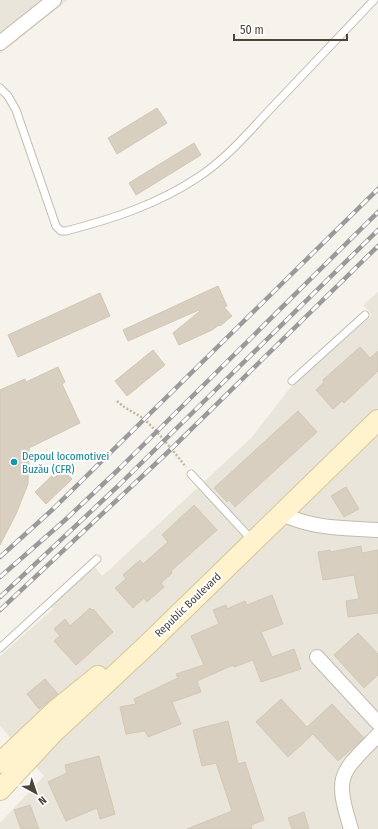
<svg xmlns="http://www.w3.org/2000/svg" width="378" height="829" font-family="'Fira Sans Condensed',sans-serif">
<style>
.residential{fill:#eae5da}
.building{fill:#d8cfc1;stroke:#d3c7b4}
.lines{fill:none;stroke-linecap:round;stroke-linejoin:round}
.lane-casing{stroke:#c2bbae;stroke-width:9}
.street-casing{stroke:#c2bbae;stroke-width:16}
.secondary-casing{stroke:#d6c79b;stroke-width:22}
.path{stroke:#c4b79f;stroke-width:2.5;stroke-dasharray:2 2;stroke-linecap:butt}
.lane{stroke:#fff;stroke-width:7}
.street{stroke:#fff;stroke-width:14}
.secondary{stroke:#fff3cd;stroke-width:20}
.rail-casing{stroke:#9a9a9a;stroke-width:4.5}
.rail{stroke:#fff;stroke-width:3;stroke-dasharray:9;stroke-linecap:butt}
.culture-dot{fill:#0f9aa8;stroke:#fff;stroke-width:1.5}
.labels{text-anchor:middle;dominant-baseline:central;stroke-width:4;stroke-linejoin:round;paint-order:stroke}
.culture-label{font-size:11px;fill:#0d838f;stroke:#fff;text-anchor:start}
.street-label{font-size:11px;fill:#4b4439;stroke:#fff}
</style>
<rect width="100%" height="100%" fill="#f6f3ec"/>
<path class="residential" d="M0 0H68L0 54Z
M378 292V829H0V823L44 776 0 726V656L53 609 51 606 95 567 102 576 108 571 251 438 290 388 372 315 363 305Z"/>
<path class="building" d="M157 108 167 123 117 154 108 138Z
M194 143 201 155 136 195 129 183Z
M218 286 227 306 224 307 232 316 220 326 219 325 212 330 179 345 173 333 200 311 199 310 128 341 123 330Z
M100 293 110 316 18 357 8 335Z
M360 347 370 358 378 351V371L344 403 342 401 333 409 316 390 324 382 323 380Z
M153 350 165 365 127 396 115 381Z
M58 367 65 382 62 384 80 423 29 448 28 484 16 514 0 545V390L25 379 26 382Z
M298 411 317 432 235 507 229 500 227 502 214 488Z
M61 467 72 479 46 504 35 492Z
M346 487 359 509 344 517 331 496Z
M194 505 217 530 171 571 172 573 161 583 164 587 157 593 147 602 144 598 133 608 115 588 126 579 123 575 140 560 143 564 168 542 162 535Z
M361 546 362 553 378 550V613L348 617 346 601 359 599 354 575 323 580 318 552 330 550 331 552Z
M272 595 283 624 261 632 272 657 294 649 301 669 261 682 253 660 234 667 233 665 197 681 201 692 172 702 181 724 148 737 145 731 126 734 120 707 136 704 134 699 178 678 176 674 204 665 191 636 219 624 213 610 226 605 227 609 245 601 247 605Z
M90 608 92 610 93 609 113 632 76 665 54 641 60 636 54 629 65 619 70 626Z
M358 633 378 654V675L364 688 334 655Z
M45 679 58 694 39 709 27 694Z
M281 699 307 727 332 704 364 738 338 761 313 734 288 757 256 722Z
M228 721 238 764 245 762 264 820 251 825 252 829H187L232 811 216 763 202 766 193 730Z
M99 756 115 814 100 819 97 808 66 821 48 782 67 773 65 765Z
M30 805 39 829H21L14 810Z
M304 812 309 829H292L288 818Z"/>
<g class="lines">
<g class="lane-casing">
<path id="lane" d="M0 88 8 96 16 110 56 226 61 231H66C112 219 156 205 197 178 229 157 252 128 278 101 310 67 342 34 374 0
M292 381 365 315
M191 474 252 540
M0 648 97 559"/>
</g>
<g class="street-casing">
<path id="street" d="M0 43 54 0
M282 514C314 529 343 528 378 530
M317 657 378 723
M351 829C334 774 340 774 378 735"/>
</g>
<g class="secondary-casing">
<path id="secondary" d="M0 763 56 710 98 676
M0 790 52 734 146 646 378 420"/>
</g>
<path class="path" d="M117 401C126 410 135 412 145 420 160 434 173 451 186 467"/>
<use href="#lane" class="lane"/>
<use href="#street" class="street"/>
<use href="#secondary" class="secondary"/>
<g class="rail-casing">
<path id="rail" d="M0 557 52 510 378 189
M0 577 64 521 119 469 378 212
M0 597 118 486 378 230
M0 610 167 453 378 246"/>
</g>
<use href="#rail" class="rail"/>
</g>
<circle class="culture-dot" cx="14" cy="462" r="4"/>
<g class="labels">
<g class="culture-label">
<text x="22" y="456">Depoul locomotivei<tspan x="22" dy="13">Buzău (CFR)</tspan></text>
</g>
<g class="street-label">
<text transform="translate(188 605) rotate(-44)">Republic Boulevard</text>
</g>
</g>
<g transform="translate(36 793) rotate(140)" stroke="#ffffff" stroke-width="3" paint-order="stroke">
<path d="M0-3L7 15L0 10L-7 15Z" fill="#4b4439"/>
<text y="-6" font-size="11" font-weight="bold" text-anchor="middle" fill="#4b4439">N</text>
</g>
<path d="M234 34v6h113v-6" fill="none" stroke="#4b4439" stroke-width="2"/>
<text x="240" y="34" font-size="12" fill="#4b4439" stroke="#ffffff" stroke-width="3" paint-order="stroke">50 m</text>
</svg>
